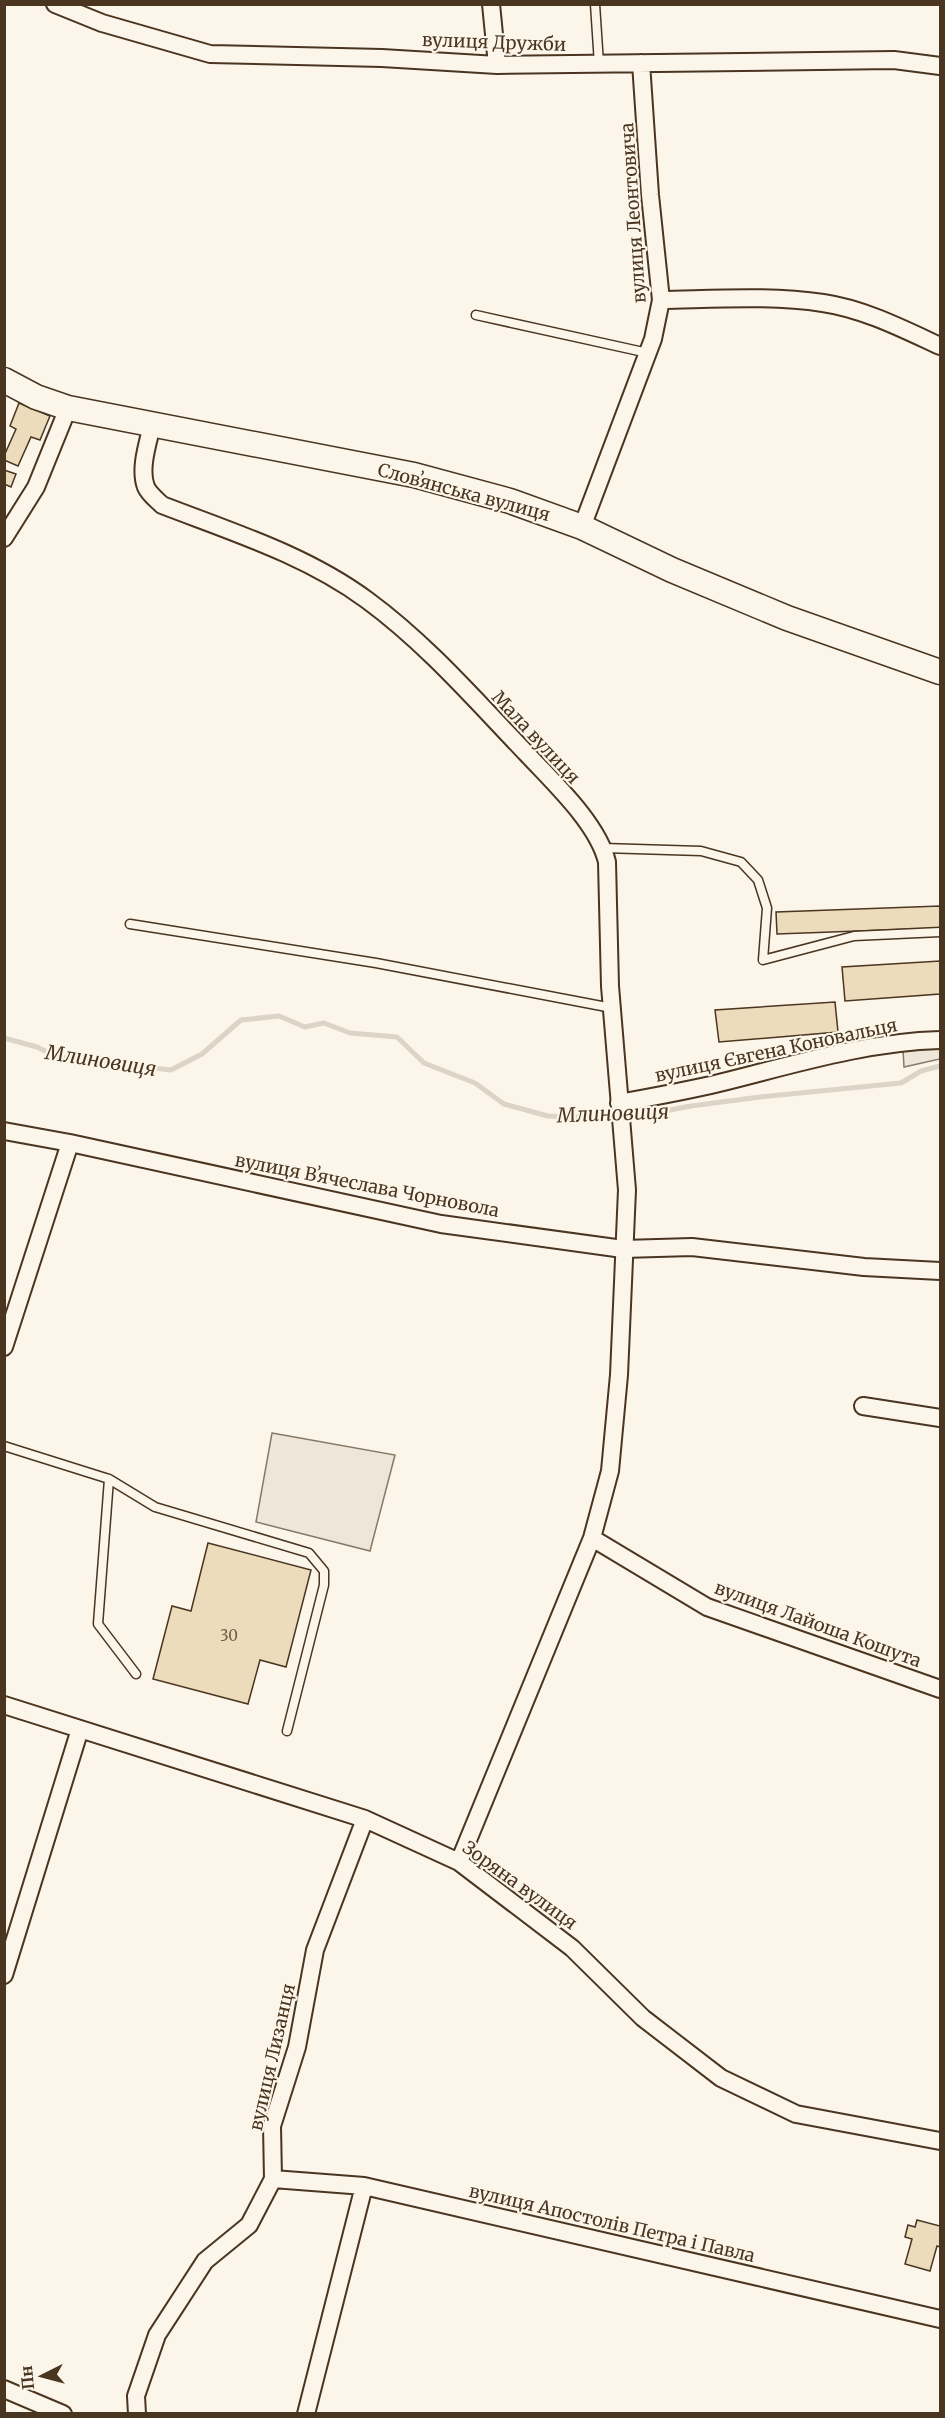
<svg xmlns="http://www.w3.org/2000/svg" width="945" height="2418" font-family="Merriweather,serif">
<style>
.green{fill:#ede6d9;stroke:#887966;stroke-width:1.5}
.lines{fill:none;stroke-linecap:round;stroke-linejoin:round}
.stream{stroke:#dcd4c6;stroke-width:5}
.building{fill:#ecdcbc;stroke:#4a3520;stroke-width:1.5}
.lane-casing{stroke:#4a3520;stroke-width:11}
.street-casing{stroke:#4a3520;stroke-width:20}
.secondary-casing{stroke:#4a3520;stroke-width:27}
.lane{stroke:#fbf6e9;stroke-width:8}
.street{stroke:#fbf6e9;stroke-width:16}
.secondary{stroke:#fbf6e9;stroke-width:24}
.labels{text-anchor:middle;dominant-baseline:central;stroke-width:4.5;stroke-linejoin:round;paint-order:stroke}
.number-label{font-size:15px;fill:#725f47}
.street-label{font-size:18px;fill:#4a3520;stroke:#fbf6e9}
.water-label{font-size:20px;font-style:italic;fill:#4a3520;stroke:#fbf6e9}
</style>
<rect width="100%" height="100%" fill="#fbf6e9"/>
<path class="green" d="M940 1048V1059L904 1067 903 1050Z
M272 1433 395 1455 370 1551 256 1522Z"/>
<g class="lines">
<path class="stream" d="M4 1038 37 1047 57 1057 171 1070 202 1054 241 1020 279 1016 305 1027 324 1023 350 1033 397 1037 424 1063 475 1083 504 1104 548 1116 575 1117 644 1115 691 1106 760 1097 901 1083 921 1071 940 1066"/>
</g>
<path class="building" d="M19 403 50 416 40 440 31 437 18 466 4 460V456L16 429 10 426Z
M4 470 16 474 11 487 4 484Z
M940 906V928L777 934 776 912Z
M940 961V994L845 1001 842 967Z
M835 1002 838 1032 719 1042 715 1010Z
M208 1543 311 1570 286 1667 260 1660 248 1704 153 1679 172 1606 191 1611Z
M917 2220 940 2226V2247L937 2246 930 2271 905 2264 912 2239 905 2237 908 2225 915 2227Z"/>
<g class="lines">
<g class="lane-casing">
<path id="lane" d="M595 4 599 64
M476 315 648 353
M603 848 701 851 741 862 758 880 767 908 763 960 854 936 940 932
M130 924 376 963 612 1008
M4 1446 109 1479 98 1624 136 1674
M109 1479 155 1507 309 1553 324 1571V1585L287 1731"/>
</g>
<g class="street-casing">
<path id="street" d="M55 4 102 23 210 54 382 58 497 65 894 60 940 66
M491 4 497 65
M661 300C715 299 770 295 823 303 864 309 903 329 940 346
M152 425C148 443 139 469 146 487 149 494 157 500 162 505 232 532 306 555 367 600 427 644 476 701 527 754 554 783 598 824 607 862L610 986 627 1190 619 1375 610 1471 592 1538 459 1862
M582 527 653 339 661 300 650 195 641 63
M4 538 36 487 68 408
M619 1103C652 1097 686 1091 719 1083 792 1065 865 1042 940 1040
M4 1131 70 1143 441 1224 623 1249 692 1247 864 1267 940 1271
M4 1347 70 1143
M863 1406 940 1418
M592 1538 707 1607 940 1689
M4 1705 365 1819 459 1862 572 1948 643 2018 721 2078 796 2114 940 2141
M4 1975 80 1729
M273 2179 364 2186 940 2319
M4 2389 63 2414
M137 2414 136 2396 157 2335 205 2261 249 2225 273 2179 272 2126 297 2047 315 1950 365 1819
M306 2414 364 2186"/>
</g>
<g class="secondary-casing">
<path id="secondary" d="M4 380 36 397 68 408 414 475 510 501 582 527 672 570 787 618 940 672"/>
</g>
<use href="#lane" class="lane"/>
<use href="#street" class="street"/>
<use href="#secondary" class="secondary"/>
</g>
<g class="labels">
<g class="number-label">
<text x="229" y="1635">30</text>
</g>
<g class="street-label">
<text transform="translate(494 42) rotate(2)">вулиця Дружби</text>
<text transform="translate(633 213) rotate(-94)">вулиця Леонтовича</text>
<text transform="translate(464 492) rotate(15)">Словʼянська вулиця</text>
<text transform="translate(536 737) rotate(47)">Мала вулиця</text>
<text transform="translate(776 1050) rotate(-12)">вулиця Євгена Коновальця</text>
<text transform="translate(367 1185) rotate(11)">вулиця Вʼячеслава Чорновола</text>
<text transform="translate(818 1624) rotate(20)">вулиця Лайоша Кошута</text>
<text transform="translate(520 1885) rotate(36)">Зоряна вулиця</text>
<text transform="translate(272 2057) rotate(-77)">вулиця Лизанця</text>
<text transform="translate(612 2223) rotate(13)">вулиця Апостолів Петра і Павла</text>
</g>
<g class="water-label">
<text transform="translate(101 1060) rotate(9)">Млиновиця</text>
<text transform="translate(613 1113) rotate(-2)">Млиновиця</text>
</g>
</g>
<rect width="945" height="2418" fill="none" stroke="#4a3520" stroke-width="12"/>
<g transform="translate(42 2376) rotate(264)" stroke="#fbf6e9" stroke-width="4.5" paint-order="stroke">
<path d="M0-4.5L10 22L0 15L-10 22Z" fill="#4a3520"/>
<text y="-9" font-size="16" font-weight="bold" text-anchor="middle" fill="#4a3520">Пн</text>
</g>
</svg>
